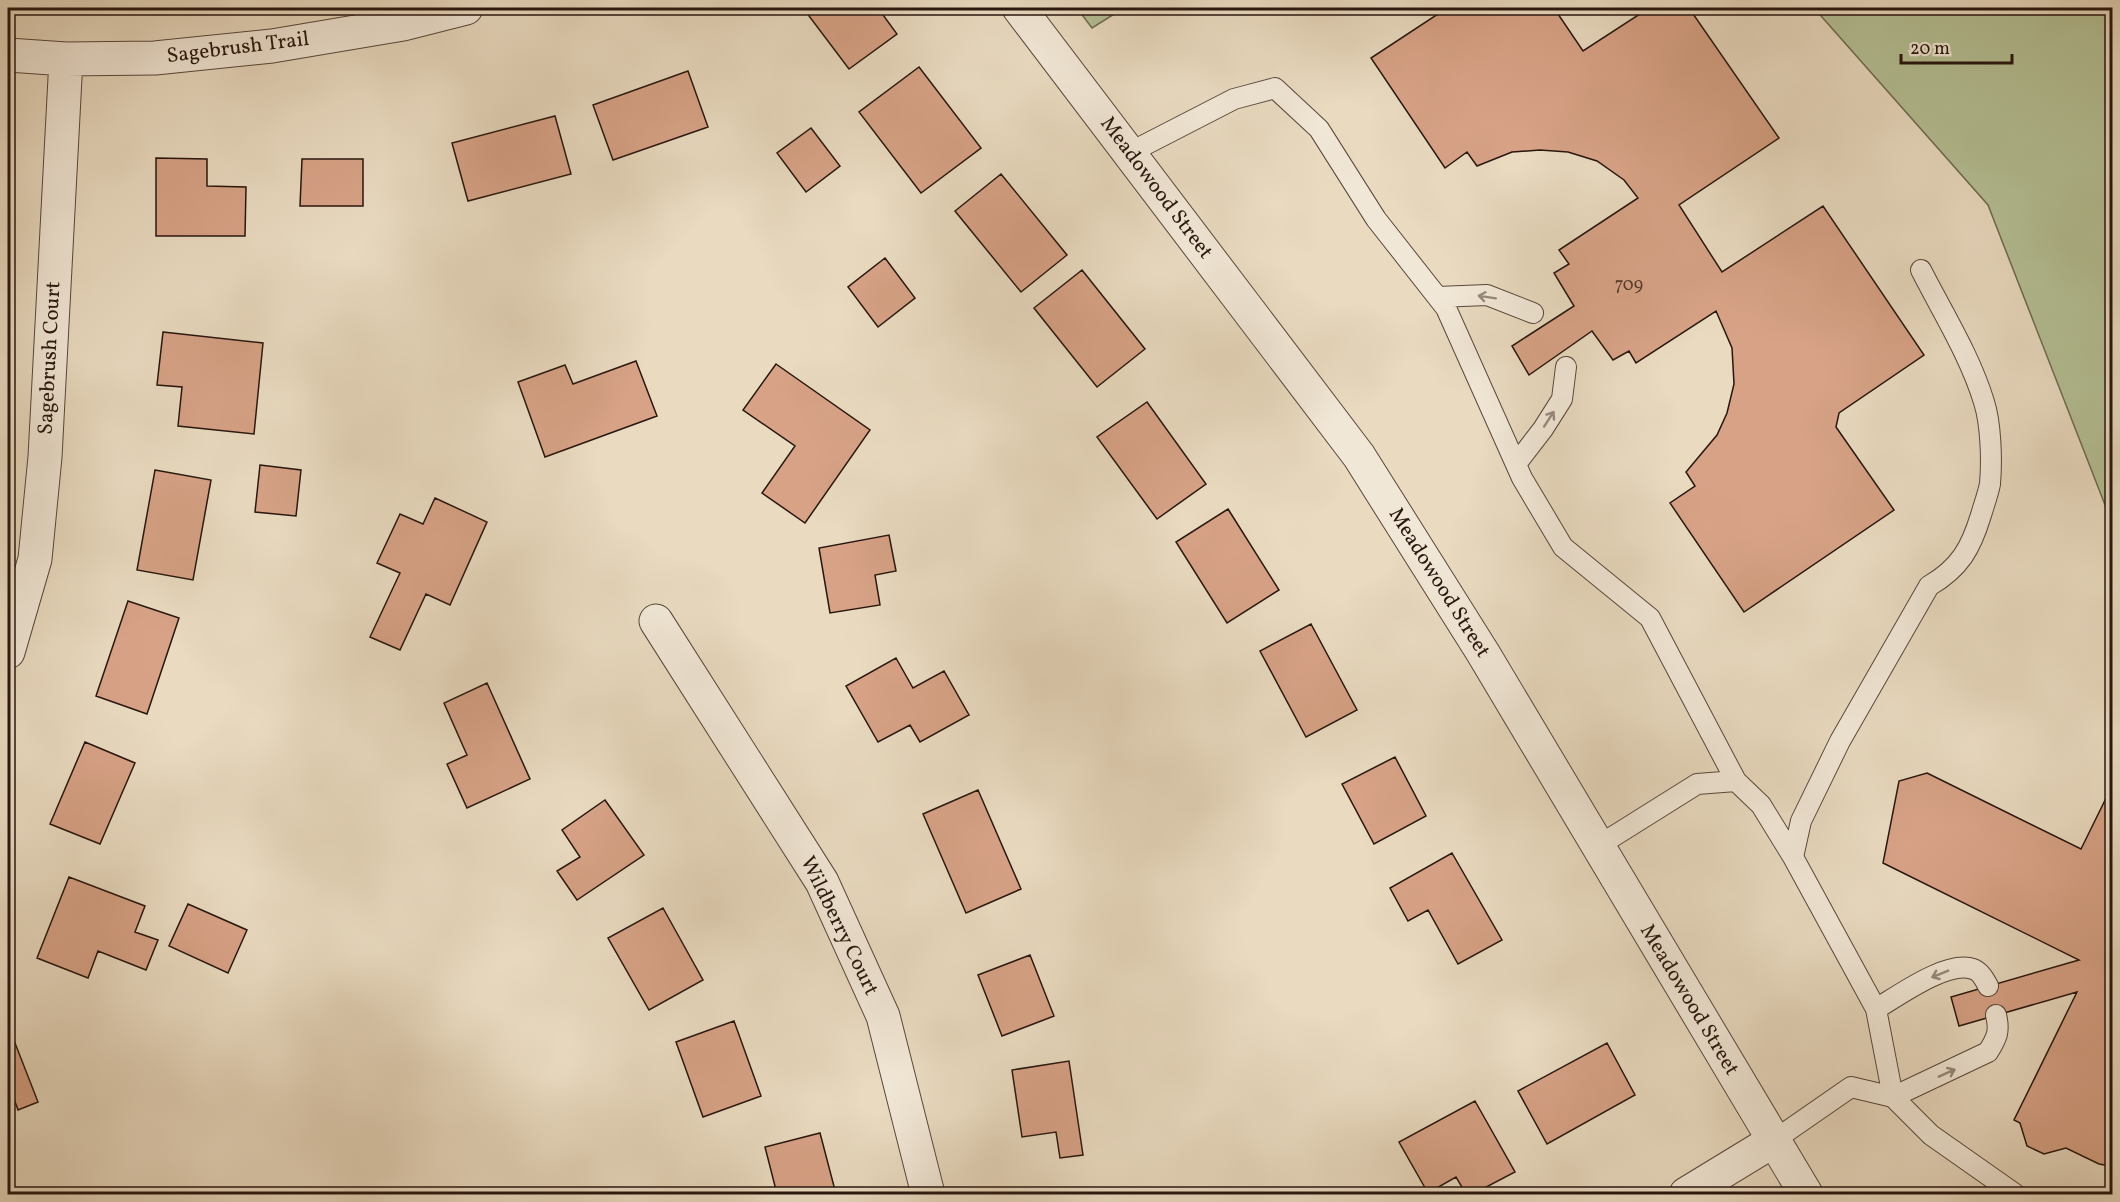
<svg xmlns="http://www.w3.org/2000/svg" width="2120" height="1202" font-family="Vollkorn,serif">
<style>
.green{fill:#b4c095;stroke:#6e6b52;stroke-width:1.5}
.building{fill:#d7a286;stroke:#28160f;stroke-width:1.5}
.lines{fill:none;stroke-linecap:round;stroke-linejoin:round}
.service-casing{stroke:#58473b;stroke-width:22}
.minor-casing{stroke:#58473b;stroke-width:35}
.tertiary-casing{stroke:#58473b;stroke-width:35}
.service{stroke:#f1e7d6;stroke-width:20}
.minor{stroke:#f1e7d6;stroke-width:33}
.tertiary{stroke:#f1e7d6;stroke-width:33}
.oneway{stroke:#97897c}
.labels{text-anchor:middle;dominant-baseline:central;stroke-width:4.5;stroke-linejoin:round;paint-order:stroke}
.number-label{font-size:18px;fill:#54392d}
.street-label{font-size:21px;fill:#28160f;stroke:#f1e7d6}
</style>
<rect width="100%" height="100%" fill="#e9dac0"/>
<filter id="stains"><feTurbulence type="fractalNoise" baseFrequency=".00333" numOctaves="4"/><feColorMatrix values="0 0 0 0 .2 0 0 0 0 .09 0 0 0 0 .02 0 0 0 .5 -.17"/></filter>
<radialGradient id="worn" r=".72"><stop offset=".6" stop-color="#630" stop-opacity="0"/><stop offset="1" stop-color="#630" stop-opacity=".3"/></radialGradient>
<path class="green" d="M1077 8H1124L1092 28Z
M1814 8H2112V514L2107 510 1988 205Z"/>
<path class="building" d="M803 8H878L897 34 849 69Z
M1447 8H1554L1583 51 1649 8H1689L1779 138 1679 205 1722 272 1823 206 1924 355 1839 413 1836 427 1894 510 1744 612 1670 503 1695 486 1686 472 1717 435 1727 413 1734 384 1732 348 1716 311 1636 363 1629 351 1613 360 1592 331 1529 375 1512 346 1574 306 1554 273 1569 264 1559 250 1638 198 1624 180 1597 161 1568 152 1540 150 1512 152 1477 166 1467 152 1445 168 1371 58Z
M919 67 981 148 921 193 859 112Z
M688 71 708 127 613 160 593 105Z
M555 116 571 174 468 201 452 143Z
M811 128 840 166 806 192 777 153Z
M156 158 207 159V186L246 187 245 236H156Z
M302 159H363V206H300Z
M1001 174 1067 255 1021 292 955 211Z
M885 258 915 298 878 327 848 287Z
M1082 270 1145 349 1097 387 1034 308Z
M163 332 263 343 254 434 178 426 182 387 157 385Z
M636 361 657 416 545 457 518 382 565 365 573 384Z
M776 364 870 430 805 523 762 493 795 446 743 410Z
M1147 402 1206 484 1157 519 1097 437Z
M260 465 301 470 296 516 255 512Z
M155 470 211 480 193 580 137 570Z
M435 498 487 522 450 605 426 594 400 650 370 637 400 573 377 563 400 514 423 524Z
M1228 509 1279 590 1227 623 1176 542Z
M889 535 896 571 875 575 880 605 830 613 819 548Z
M128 601 179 618 147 714 96 696Z
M1311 624 1357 710 1306 737 1260 651Z
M896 658 913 688 944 671 969 715 920 742 910 725 878 742 846 686Z
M487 683 530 779 467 808 447 764 467 755 444 703Z
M85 742 135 763 100 844 50 824Z
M1395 757 1426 816 1374 844 1342 784Z
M1927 773 2081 849 2112 786 2111 1166 2099 1164 2066 1148 2044 1154 2027 1146 2020 1123 2014 1120 2077 992 1959 1026 1951 997 2079 960 1883 863 1899 781Z
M978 790 1021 889 966 913 923 814Z
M605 800 644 855 577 900 557 871 580 857 562 830Z
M1452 853 1502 940 1458 964 1428 910 1408 921 1390 888Z
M69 877 145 906 135 932 158 940 146 970 98 951 88 978 37 958Z
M188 904 247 930 228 973 169 946Z
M663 908 703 980 649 1010 608 938Z
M1030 955 1054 1016 1002 1036 978 975Z
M734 1021 761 1096 703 1117 676 1042Z
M8 1025 38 1102 18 1110 8 1082Z
M1607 1043 1635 1095 1547 1144 1518 1091Z
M1069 1061 1083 1155 1060 1158 1056 1132 1022 1137 1012 1070Z
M1475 1101 1515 1172 1473 1194H1466L1456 1177 1428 1193 1399 1142Z
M820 1133 836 1194H777L765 1147Z"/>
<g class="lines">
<g class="service-casing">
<path id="service" d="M1129 153 1234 99 1275 88 1319 129 1376 219 1446 308 1522 478 1563 547 1650 618 1736 781
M1921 270C1943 313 1970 356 1984 402 1991 424 1992 460 1990 484 1988 494 1984 505 1981 515 1971 548 1960 568 1929 586L1840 741 1801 821 1793 857 1876 1009 1893 1097 1988 1052C1997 1038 2000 1031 1996 1015
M1438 297 1487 295 1533 313
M1516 464 1543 429 1562 399 1566 367
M1598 846 1697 784 1736 781 1761 805 1793 857
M1876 1009C1898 996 1947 960 1973 969 1980 971 1985 980 1988 986
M1773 1141 1851 1087 1893 1097 1931 1135 2015 1194"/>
</g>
<g class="minor-casing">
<path id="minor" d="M8 55 66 59 155 58 272 46 403 24 466 8
M656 621 822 882 883 1016 928 1194
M8 652 35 559 45 457 66 59
M1686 1194 1773 1141"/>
</g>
<g class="tertiary-casing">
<path id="tertiary" d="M1019 8 1359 456 1483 653 1806 1194"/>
</g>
<use href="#service" class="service"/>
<use href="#minor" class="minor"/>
<use href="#tertiary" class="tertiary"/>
</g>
<defs><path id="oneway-shaft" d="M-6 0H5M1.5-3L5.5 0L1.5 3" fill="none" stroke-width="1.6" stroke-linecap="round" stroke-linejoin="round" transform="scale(1.5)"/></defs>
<g class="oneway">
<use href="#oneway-shaft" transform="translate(1487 297) rotate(-171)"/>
<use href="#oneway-shaft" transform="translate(1549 419) rotate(-57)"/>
<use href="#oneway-shaft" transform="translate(1940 974) rotate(158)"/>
<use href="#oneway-shaft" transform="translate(1947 1073) rotate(-24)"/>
</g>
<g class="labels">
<g class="number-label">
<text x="1629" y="285">709</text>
</g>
<g class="street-label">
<text transform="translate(238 48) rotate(-7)">Sagebrush Trail</text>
<text transform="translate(1156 188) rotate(53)">Meadowood Street</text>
<text transform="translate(50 358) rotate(-87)">Sagebrush Court</text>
<text transform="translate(1439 583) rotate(58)">Meadowood Street</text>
<text transform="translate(839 926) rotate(64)">Wildberry Court</text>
<text transform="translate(1689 1000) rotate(59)">Meadowood Street</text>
</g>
</g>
<rect width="2120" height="1202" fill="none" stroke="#e9dac0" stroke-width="30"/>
<rect x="9" y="9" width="2102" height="1184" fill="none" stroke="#28160f" stroke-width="3"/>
<rect x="15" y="15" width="2090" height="1172" fill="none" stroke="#28160f" stroke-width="1.5"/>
<path d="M1901 54v9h111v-9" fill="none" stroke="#28160f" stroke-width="3"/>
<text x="1910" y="54" font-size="18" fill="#28160f" stroke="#f1e7d6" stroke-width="4.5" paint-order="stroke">20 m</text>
<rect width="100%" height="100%" filter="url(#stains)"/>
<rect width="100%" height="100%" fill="url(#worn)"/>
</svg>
